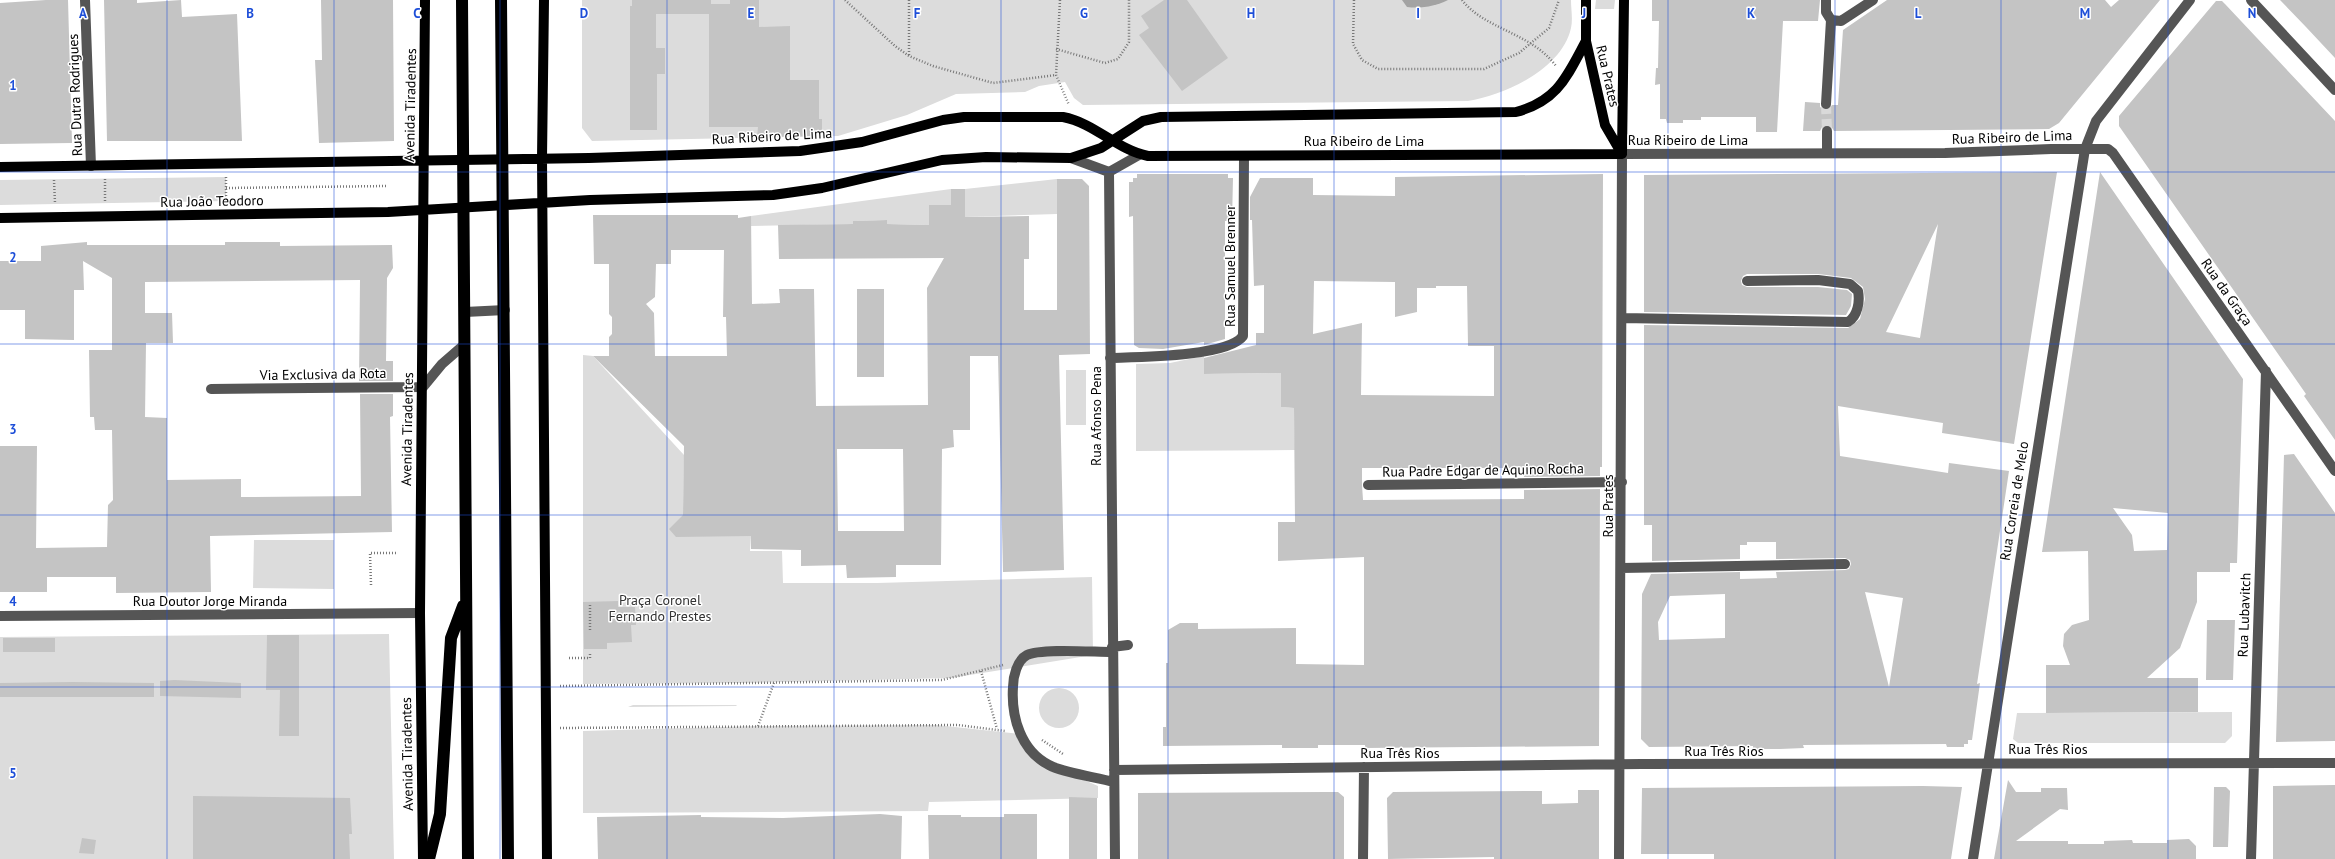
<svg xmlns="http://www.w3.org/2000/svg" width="2335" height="859" font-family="'PT Sans',sans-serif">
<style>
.green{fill:#dcdcdc}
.water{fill:#a3a3a3}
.building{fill:#c4c4c4;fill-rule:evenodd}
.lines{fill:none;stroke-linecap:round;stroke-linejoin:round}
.minor-tunnel{stroke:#d9d9d9;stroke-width:10;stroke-dasharray:10 5;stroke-linecap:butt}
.path{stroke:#777;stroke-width:2.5;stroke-dasharray:1 2;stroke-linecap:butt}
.minor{stroke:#555;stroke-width:10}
.major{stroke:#000;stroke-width:10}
.highway{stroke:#000;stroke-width:12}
.grid{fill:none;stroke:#1d4ed8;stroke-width:1;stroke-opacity:0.55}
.labels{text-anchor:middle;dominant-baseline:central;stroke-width:3;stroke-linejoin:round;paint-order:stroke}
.street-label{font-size:14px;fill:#000;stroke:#fff}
.park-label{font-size:14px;fill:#333;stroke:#fff}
.grid-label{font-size:13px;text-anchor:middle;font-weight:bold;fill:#1d4ed8;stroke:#fff;stroke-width:3;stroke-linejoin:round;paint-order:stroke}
</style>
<rect width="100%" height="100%" fill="#fff"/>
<path class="green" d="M582 0H1571C1571 9 1573 19 1571 28 1562 69 1505 95 1468 101L1083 105 1074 98 1065 82 1039 86 1025 92 956 94 907 115 838 136 592 141 582 128Z
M1596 0H1615L1614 9H1595Z
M226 177V201L0 205V180Z
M1057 179V214L965 217V189Z
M951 189V205H929V225L887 224V220L854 221 853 224 751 226V216Z
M583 355 593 356 684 455 683 536H751L750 551H782L783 583H877L1092 577 1093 655 951 678 742 683 583 684Z
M1204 356V374L1281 373V407L1294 408 1295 450 1136 451V364L1170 363Z
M1066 370H1086V425H1066Z
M254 540H334V589L253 588Z
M389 634 394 859H0V637Z
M1039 708a20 20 0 1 1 40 0a20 20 0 1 1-40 0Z
M633 705H736L737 706 628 707Z
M2232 712V736L2225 743H2018L2013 739 2017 713Z
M936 725 1021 734 1043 762 1098 786V798L929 802 928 811 583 813V731L758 726Z"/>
<path class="water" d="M1402 0H1448C1436 6 1421 9 1407 7Z"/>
<path class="building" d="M46 0H68L72 143 0 144V3Z
M104 0H137V3L181 0 182 17 237 14 242 141H107Z
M321 0H393L394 141 319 143 315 60H322Z
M632 0H711V4H730V0H759V27L790 26V80H819V119H822V136L757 137 758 127H709V14H656V48H665V74H657V130H630V6H632Z
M1164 0H1187L1228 58 1182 91 1139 35 1149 28 1141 16Z
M1652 0H1820L1818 21H1783L1777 132H1756V117H1701V120H1683V123H1667L1666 119H1660V84L1655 85 1656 68H1658L1659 21H1652Z
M1887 0H2105L2111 7 2119 0H2160L2059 123 2049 129 1834 131 1831 126 1827 125 1822 127 1820 131H1803L1805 102 1820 103V107L1825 110H1829L1832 105H1838L1843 30Z
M2280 0H2335V58L2306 27Z
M2216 1H2222L2225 4 2335 121V440L2304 396 2306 394 2119 126V116Z
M2057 172 2014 444 1942 433 1943 423 1838 406 1840 456 1948 473 1949 463 2009 471 1977 684 1980 683 1972 740H1968V744H1964V747H1947L1946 744 1803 745 1804 748 1780 749H1753V746L1649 747 1641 739 1642 594 1651 574 1740 572V579L1777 578 1776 572 1845 570 1849 569 1851 564 1850 560 1845 558 1776 559V542H1747V545H1740V559L1652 561V525H1644V325L1848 328 1860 319 1865 299 1863 287 1851 278 1818 274H1747L1743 276 1741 281 1742 285 1747 287H1818L1847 290 1852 294 1851 306 1846 315 1644 312V175ZM1938 224 1920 338 1886 332ZM1865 592 1903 598 1889 687ZM1725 594V638L1659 640 1658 622 1670 596Z
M2100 172 2243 379 2237 563H2230V572H2197V602L2180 648 2147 678H2198V712L2046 713V665H2070L2063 646 2064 634 2072 625 2089 620 2088 551 2042 552ZM2113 508 2168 513 2167 550 2134 551 2132 535Z
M1137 174H1228V178H1233L1232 221H1225V339L1204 345V342L1163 349 1139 348 1134 345 1133 216 1129 217V182H1133V178H1137Z
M1603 174 1602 467H1600V476L1524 477V468H1362V485L1363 500 1524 499V490L1600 489 1599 746 1365 748V745H1318V748H1282V745L1163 746V727H1166V663H1168V630L1180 623H1198V629L1296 628V664L1364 665V557L1278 561V522H1295L1294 408 1281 407V373L1204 374V358L1256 345V333H1264V285L1254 286 1252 220H1250V197L1260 178H1313V195L1395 196V177ZM1314 281 1395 282V317L1417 312V288H1436V286H1467L1468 346H1494V396L1361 395 1362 323 1313 334Z
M1057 179H1082L1089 186 1090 354 1059 355 1064 570 1003 572 998 356H970V430H953L954 447 942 449 941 565H896V577L847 578 846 565 801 566V550L751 549V536L676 537 669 529 683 515 684 446 593 356H609V337L612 334V317L609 314V264H594L593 215H738V218L751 216 752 304 780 303 779 289H814L816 406 928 405 927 288 944 258 779 259 778 225 853 224V221L887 220V224L929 225V205H951V189H965V217L1029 216V259H1024V310H1057ZM671 250H724L723 317H726L727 356H655L654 313 646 304 655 297 656 264H671ZM837 449H903L904 531H838Z
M87 242V245H225V242H280V246L392 245 393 268 387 278 386 361H393V381H359L360 280 145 282V313H172L173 343H146L145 417 167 418V480L241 479V497L361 496 360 394H393V416L390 417 392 532 210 536 211 592 116 593V577H47V592H0V446H37L36 548 107 547 108 505 113 500 112 430H95L94 417H90L89 350H112V278L83 261 84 290H74V340L25 339V310H0V261H41V246Z
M857 289H884V377H857Z
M2294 454 2335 513V741L2276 742 2284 455Z
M618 601V607H635L636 625H631L632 642 607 643V649H584L583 602Z
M2207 620H2235L2233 680H2206Z
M267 635H299V736H279L280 690H266Z
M3 638H55V652H3Z
M174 680 241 683V698L160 696V681Z
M72 682 154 683V697H0V683Z
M2008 780 2016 792H2041V788H2067L2068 810 2060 809 2016 841H2068V844H2104V841L2132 840 2133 843H2167V840L2189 839 2196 846V859H1994Z
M2335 785V859H2273V786Z
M1923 786 1962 787 1951 859H1714V854H1641L1642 788Z
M2214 787H2226L2230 791 2228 847H2213Z
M1578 790H1599V859H1494V857L1388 859 1387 798 1393 792 1542 791V804L1578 803Z
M1328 792H1338L1344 797V859H1138V793Z
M193 796 350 798 352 834H349L350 859H193Z
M1069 797 1097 798V859H1069Z
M880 814 902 816 901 859H598L597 817 701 815V817L783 818Z
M1004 814H1037V859H929L928 815H961V817H1004Z
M82 838 96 840 94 854 79 853Z"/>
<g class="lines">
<path class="minor-tunnel" d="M1826 104 1827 131"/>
<path class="path" d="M845 0 895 46 909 56 933 66 993 83 1056 75
M909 0V55
M1060 0 1056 75 1069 105
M1354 0 1353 44 1362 60 1378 69H1484L1519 53 1549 28 1559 0
M1462 0C1484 29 1532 33 1556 66
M1056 49 1105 63 1118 59 1129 42V0
M226 177V200
M105 179V202
M54 180 55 203
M226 188 387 186
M371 585 370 553H398
M590 605V632
M569 658H590V652
M981 671 997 729
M560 686 942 680 1003 665
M758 726 774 683
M560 728 958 725 1005 731
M1042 740 1063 754"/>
<path class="minor" d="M85 0 91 166
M2251 0 2335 90
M1831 20 1841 21 1873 0
M1826 104 1831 20 1826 12V0
M1827 131V153
M1071 158 1109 172
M1109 172 1115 859
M1109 172 1139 155
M465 312 505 310
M1622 318 1848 322C1858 316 1860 301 1858 291L1850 284 1818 280 1747 281
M1110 358C1137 357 1228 357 1243 336L1244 156
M211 389 423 387 442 364 465 344
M1368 485 1622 482
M1621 568 1845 564
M0 616 420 613
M1112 647 1128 645
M1112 652C1093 652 1042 648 1027 655 1017 660 1013 677 1013 687 1011 717 1021 751 1049 765 1064 773 1096 777 1114 782
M1114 770 1641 764 2335 763
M1363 859 1364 767
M1619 859 1622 154 1945 153 2051 149H2108L2113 153 2335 471
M1973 859 2085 149 2096 121 2190 0
M2251 859 2266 371"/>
<path class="major" d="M544 0 542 158 547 859
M1586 0V41L1605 125 1622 154
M1622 154 1624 0
M0 167 589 158 800 151 862 142 943 120 964 117H1063C1095 123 1117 150 1148 156L1622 154
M0 218 388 212 590 200 773 195 822 188 942 160 986 157 1071 158 1101 148 1143 121 1161 117 1516 112C1558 101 1567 76 1586 41
M423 859 420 613 425 0"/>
<path class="highway" d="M462 0 468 859
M501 0 508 859
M429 859 440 814 451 638 463 606"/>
</g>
<path class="grid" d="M167 0V859M334 0V859M500 0V859M667 0V859M834 0V859M1001 0V859M1168 0V859M1334 0V859M1501 0V859M1668 0V859M1835 0V859M2001 0V859M2168 0V859M0 172H2335M0 344H2335M0 515H2335M0 687H2335"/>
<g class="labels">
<g class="street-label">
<text transform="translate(1608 76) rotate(77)">Rua Prates</text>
<text transform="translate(75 95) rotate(-92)">Rua Dutra Rodrigues</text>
<text transform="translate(410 105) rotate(-89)">Avenida Tiradentes</text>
<text transform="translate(772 136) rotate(-3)">Rua Ribeiro de Lima</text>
<text transform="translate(2012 137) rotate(-2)">Rua Ribeiro de Lima</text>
<text x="1688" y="140">Rua Ribeiro de Lima</text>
<text x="1364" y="141">Rua Ribeiro de Lima</text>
<text transform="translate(212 201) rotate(-1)">Rua João Teodoro</text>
<text transform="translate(1230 266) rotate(-90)">Rua Samuel Brenner</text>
<text transform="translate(2227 292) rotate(55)">Rua da Graça</text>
<text transform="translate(323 374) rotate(-1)">Via Exclusiva da Rota</text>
<text transform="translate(1096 416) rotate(-90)">Rua Afonso Pena</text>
<text transform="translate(407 429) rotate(-89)">Avenida Tiradentes</text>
<text transform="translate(1483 470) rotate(-1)">Rua Padre Edgar de Aquino Rocha</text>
<text transform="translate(2014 501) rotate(-81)">Rua Correia de Melo</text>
<text transform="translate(1608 506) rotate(-90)">Rua Prates</text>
<text x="210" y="601">Rua Doutor Jorge Miranda</text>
<text transform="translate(2244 615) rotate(-88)">Rua Lubavitch</text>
<text x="2048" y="749">Rua Três Rios</text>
<text x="1724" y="751">Rua Três Rios</text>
<text x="1400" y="753">Rua Três Rios</text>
<text transform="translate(407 754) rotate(-91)">Avenida Tiradentes</text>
</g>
<g class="park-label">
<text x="660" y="600">Praça Coronel<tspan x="660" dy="16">Fernando Prestes</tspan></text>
</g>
</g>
<g class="grid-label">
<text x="83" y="18">A</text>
<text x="250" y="18">B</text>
<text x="417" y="18">C</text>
<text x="584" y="18">D</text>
<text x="751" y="18">E</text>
<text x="917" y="18">F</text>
<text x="1084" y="18">G</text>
<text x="1251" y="18">H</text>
<text x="1418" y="18">I</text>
<text x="1584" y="18">J</text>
<text x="1751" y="18">K</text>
<text x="1918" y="18">L</text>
<text x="2085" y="18">M</text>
<text x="2252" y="18">N</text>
<text x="13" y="90">1</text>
<text x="13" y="262">2</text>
<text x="13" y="434">3</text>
<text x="13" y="606">4</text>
<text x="13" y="778">5</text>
</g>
</svg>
